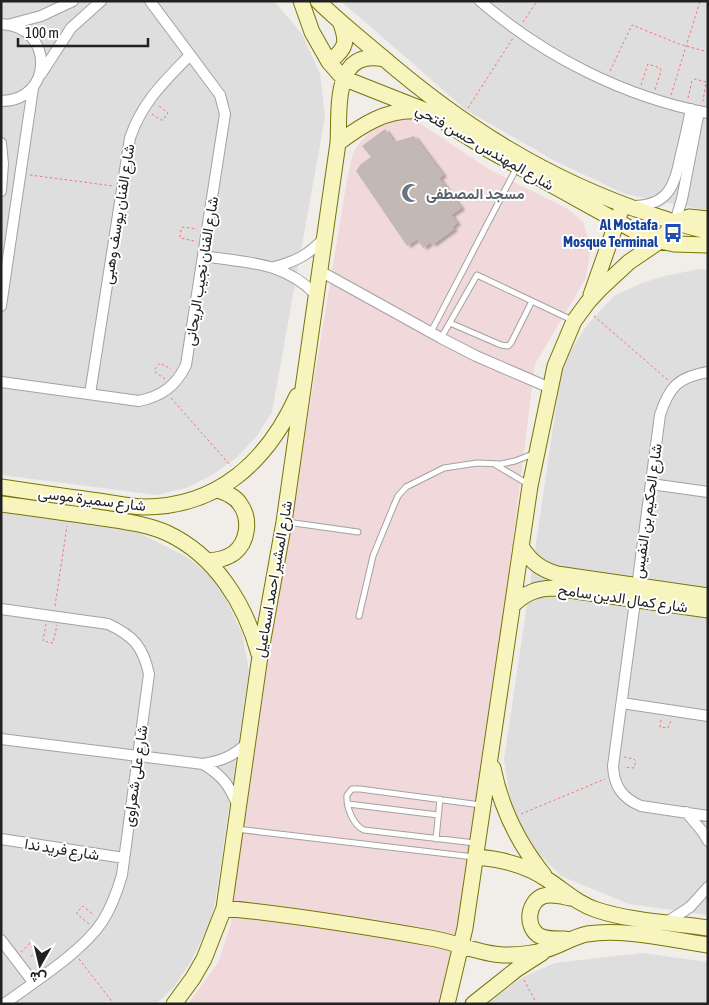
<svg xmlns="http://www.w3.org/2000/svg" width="709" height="1005" font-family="'Asap Condensed',Vazirmatn,sans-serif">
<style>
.residential{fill:#dfdede}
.commercial{fill:#f1d8da}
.building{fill:#c2b8b4;filter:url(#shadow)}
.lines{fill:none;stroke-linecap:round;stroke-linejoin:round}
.lane-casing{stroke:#a2a2a2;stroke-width:7}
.street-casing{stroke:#a2a2a2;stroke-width:12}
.secondary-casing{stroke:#777508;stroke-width:17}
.path{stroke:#f67377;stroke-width:1;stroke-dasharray:2.5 2.5;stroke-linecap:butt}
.lane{stroke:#fff;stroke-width:5}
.street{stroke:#fff;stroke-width:10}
.secondary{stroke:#f8f4be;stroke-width:15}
.labels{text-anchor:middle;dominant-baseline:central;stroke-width:4;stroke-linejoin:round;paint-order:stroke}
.street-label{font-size:15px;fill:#212121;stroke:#fff}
.worship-label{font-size:15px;font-weight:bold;fill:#5b616d;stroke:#fff;text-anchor:start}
.transit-label{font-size:15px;font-weight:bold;fill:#164399;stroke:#fff;text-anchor:end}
</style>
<defs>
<filter id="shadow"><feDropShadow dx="4" dy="2" stdDeviation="1" flood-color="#0004"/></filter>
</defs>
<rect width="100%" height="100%" fill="#f1ede8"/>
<path class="residential" d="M1 1H274L302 34 320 74 325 117 272 412 256 437 236 458 212 475 186 488 157 495 1 475Z
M341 1H708V211L625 194 555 161 466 110Z
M699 269 708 270V915L629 904 561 876 533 848 512 809 504 760 560 380 565 359 588 324 614 296 642 283 665 276Z
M1 510 129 528 187 557 217 581 242 633 249 671 215 903 208 927 191 961 174 987 156 1004H1Z
M642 953 708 962V1004H486L523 977 555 963Z"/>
<path class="commercial" d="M412 118 490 170 568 209 583 222 591 247 586 278 535 364 482 786 456 949 444 1004H188L218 963 231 924 241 823 347 180 353 153 361 141 372 131 384 124 397 120Z"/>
<path class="building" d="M385 129 394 142 414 136 443 175 439 178 461 208 451 215 457 223 452 227 454 229 432 245 431 242 423 248 417 239 407 246 356 171 361 164 371 157 362 146Z"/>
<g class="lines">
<g class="lane-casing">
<path id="lane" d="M450 323 501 345 508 346 511 343 532 301
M431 332 517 167
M441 338 477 275 572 320
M496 465 528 484
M287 522 358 532
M359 616 373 556 394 505 398 496 406 487 444 468 477 463 501 464 515 461 533 454
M348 804 438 815
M236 829 474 857
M436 839 440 799
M475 843 364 830C353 825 346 807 347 795L352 789H360L481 805"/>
</g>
<g class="street-casing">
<path id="street" d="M480 1C544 56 624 97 708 113
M1 24C55 26 54 101 1 101
M11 24 41 16 73 1
M41 74 71 28 101 1
M1 143 3 164 1 191
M635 206C670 205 675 183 681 154 685 139 688 124 691 109
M675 222 682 199 699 111
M203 256C246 263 284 261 316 295
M274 267C295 262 310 254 324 238
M320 271 441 338 476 356 550 388
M1 306 33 88
M708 372C678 377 669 387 660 415L613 766C614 786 622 798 641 806L708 816
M1 382 139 401C162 396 176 386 186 365L225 114 220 95 150 1
M90 394 130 138C142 102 164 82 190 55
M651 484 708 492
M1 609 108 624C134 636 143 647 149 674L122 875C117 892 112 907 102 922 82 952 34 982 4 1004
M622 703 708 716
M1 739 203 764C221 761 234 756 247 743
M203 764C223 776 229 785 238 806
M686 812 702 831 708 841
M1 839 124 858
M667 922 690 907 708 887
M1 940 33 982"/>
</g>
<g class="secondary-casing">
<path id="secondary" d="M301 1 312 32 329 62 343 78 429 112 487 149 633 230 660 241 674 244 708 245
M318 1C338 21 360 38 381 56 462 126 548 180 650 214 669 220 688 227 708 231
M329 62C347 48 348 42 340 21
M338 143C362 125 386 109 418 111
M591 295 620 213
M1 487C34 492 67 497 99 501 114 503 130 507 144 507 219 507 268 460 297 396
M1 504C33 508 65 513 96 517 120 521 145 523 167 533 216 556 245 604 259 654
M521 546C530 561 540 569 557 574L708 596
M208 561C217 560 226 559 234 553 248 542 251 519 240 504 235 496 226 493 217 490
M513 605C525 593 537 588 555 588L708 610
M493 768C501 808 518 843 544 875
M476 857C501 859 527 865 548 880 565 891 578 904 597 910 630 921 673 923 708 928
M224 908C293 915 362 926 430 938 456 942 478 954 504 955 517 955 532 954 545 950 560 946 572 937 587 934 623 928 672 940 708 945
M565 939C556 939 546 940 538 935 525 925 528 902 543 896 552 893 561 896 570 898
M174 1004 193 978 204 959 224 908 260 656 284 522 338 143C340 110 332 48 384 59
M447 1004 465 928 530 486 555 366 574 321 588 302 601 288 629 262 660 241 675 222 689 217 708 219
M473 1004 517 969 542 953"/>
</g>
<path class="path" d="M523 22 537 1
M610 71 632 25 679 44 708 52
M641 85 648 64 660 68 661 71 655 90
M671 95 700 1
M688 98 692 81 695 79 706 82 703 101
M468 108 513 38
M152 114 161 120H163L168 113 159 106
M30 175 113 186
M194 241 180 238 181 229 183 227 197 229
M594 316 668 380
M165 379 155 372V369L160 363 171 369
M171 398 231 466
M55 606 67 526
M46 624 43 641 53 643 57 625
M661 720 660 727 668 728 671 721
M624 757 634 759 636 761 634 768 624 767
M521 814 605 779
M89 924 77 914V912L83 906 94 915
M21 952 32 941 39 948 29 959
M79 959 114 1004
M524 980 537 1004"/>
<use href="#lane" class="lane"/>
<use href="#street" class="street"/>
<use href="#secondary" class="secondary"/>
</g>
<defs>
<g id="mosque-bare" transform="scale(1.5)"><path d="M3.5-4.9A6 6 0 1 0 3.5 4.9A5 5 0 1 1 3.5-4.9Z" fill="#6b7280" stroke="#fff" stroke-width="2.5" paint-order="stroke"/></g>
<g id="bus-bare" transform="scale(1.5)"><path d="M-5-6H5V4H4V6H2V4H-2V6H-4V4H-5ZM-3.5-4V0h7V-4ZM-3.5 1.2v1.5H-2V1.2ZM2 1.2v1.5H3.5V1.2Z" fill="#1a4fb4" stroke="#fff" stroke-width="2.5" paint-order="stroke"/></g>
</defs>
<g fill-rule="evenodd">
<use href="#mosque-bare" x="411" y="193"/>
<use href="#bus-bare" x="673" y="233"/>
</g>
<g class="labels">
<g class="street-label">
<text transform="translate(485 147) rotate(30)">شارع المهندس حسن فتحي</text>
<text transform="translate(118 214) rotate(-81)">شارع الفنان يوسف وهبى</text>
<text transform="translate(201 271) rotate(-81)">شارع الفنان نجيب الريحانى</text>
<text transform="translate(92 499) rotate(7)">شارع سميرة موسى</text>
<text transform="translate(647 511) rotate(-82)">شارع الحكيم بن النفيس</text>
<text transform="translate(273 579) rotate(-80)">شارع المشير احمد اسماعيل</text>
<text transform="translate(623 598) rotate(8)">شارع كمال الدين سامح</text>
<text transform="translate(135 776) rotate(-82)">شارع على شعراوى</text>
<text transform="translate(62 849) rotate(9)">شارع فريد ندا</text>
</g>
<g class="worship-label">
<text x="426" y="193">مسجد المصطفى</text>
</g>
<g class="transit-label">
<text x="658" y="224">Al Mostafa<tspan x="658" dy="17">Mosque Terminal</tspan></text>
</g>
</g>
<rect width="709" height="1005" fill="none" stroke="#212121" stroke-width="5"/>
<g transform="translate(40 965) rotate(188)" stroke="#ffffff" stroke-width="4" paint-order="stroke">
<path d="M0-4L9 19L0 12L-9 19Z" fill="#212121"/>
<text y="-8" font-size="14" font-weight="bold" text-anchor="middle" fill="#212121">ش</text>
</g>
<path d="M18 38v8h130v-8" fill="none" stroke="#212121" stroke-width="2.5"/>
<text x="25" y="38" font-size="15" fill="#212121" stroke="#ffffff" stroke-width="4" paint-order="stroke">100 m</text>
</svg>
